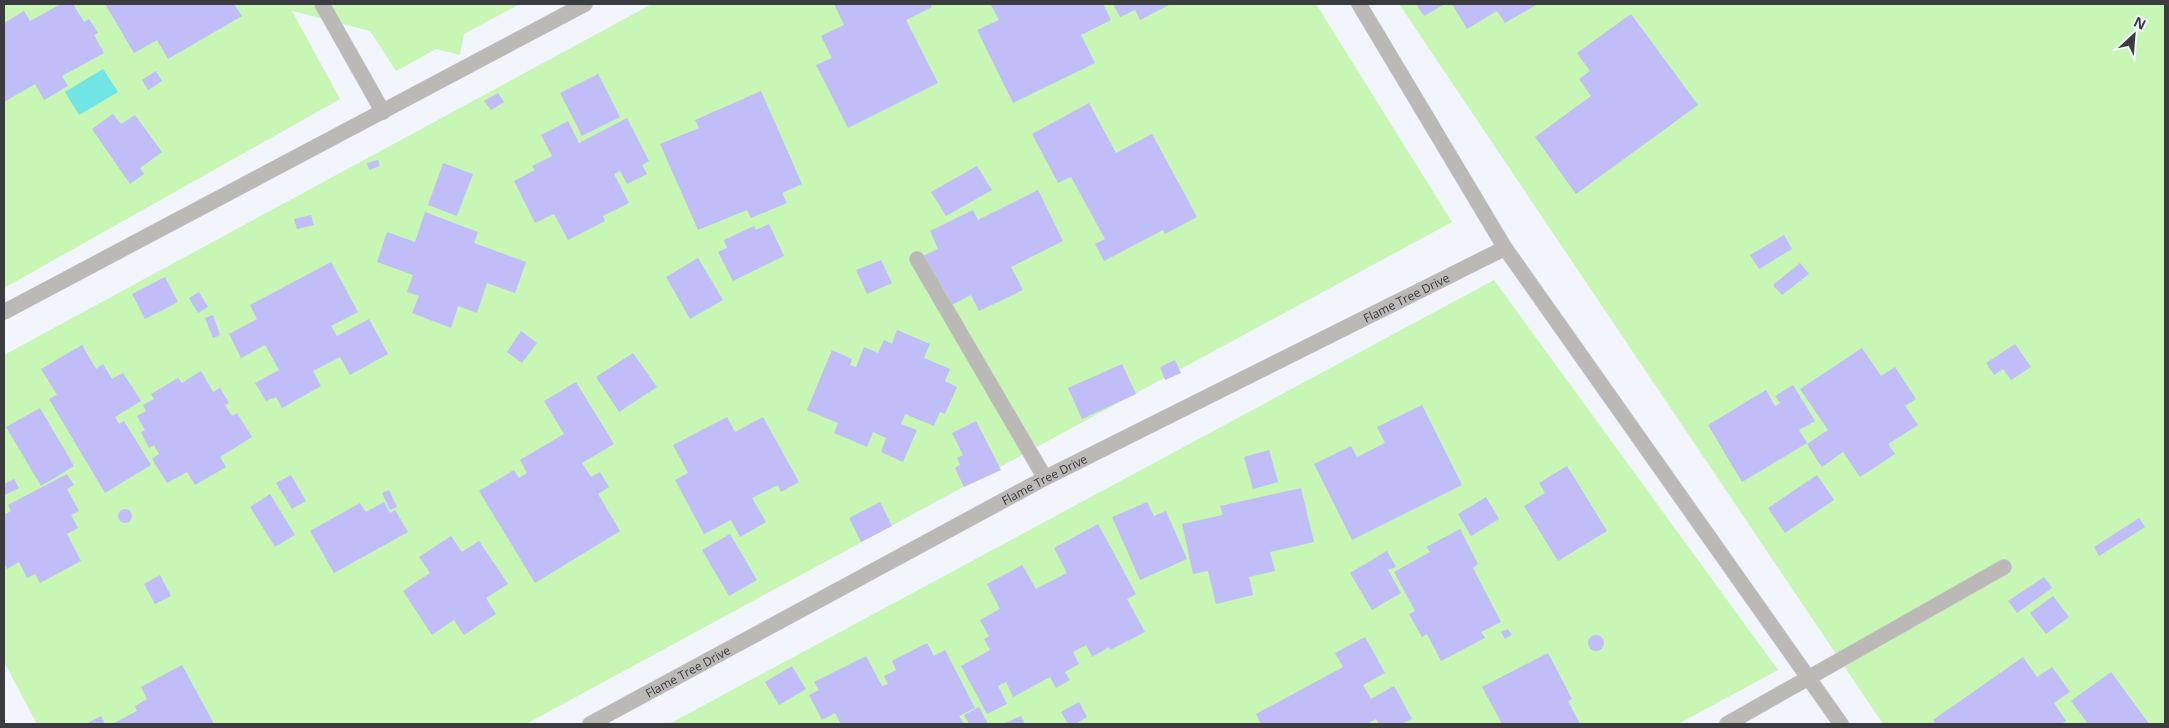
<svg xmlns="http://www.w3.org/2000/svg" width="2169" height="728" font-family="'Open Sans',sans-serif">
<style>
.green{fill:#c7f6b5}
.water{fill:#71e4e5}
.building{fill:#c0bdf8}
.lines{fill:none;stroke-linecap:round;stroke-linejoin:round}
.minor-casing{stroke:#cdd0d6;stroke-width:16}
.minor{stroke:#bab9b5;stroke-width:15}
.labels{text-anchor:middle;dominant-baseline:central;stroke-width:4.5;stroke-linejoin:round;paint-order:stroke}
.street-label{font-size:12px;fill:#3b3c3f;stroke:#f2f5fc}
</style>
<rect width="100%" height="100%" fill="#f2f5fc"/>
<path class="green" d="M4 4H520L464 34 460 55 436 49 396 71 370 31 292 11 340 99 4 288Z
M652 4H1316L1452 222 526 724H37L4 662V355Z
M1399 4H2165V724H1883Z
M1494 280 1778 670 1678 724H669Z"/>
<path class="water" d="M103 69 118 92 79 115 65 92Z"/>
<path class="building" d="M61 4H73L84 22 89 19 98 33 94 35 104 53 62 76 68 86 44 100 35 84 4 102V23L24 11 30 21Z
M105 4H234L242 16 168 59 157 40 134 53Z
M834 4H930L932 7 906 20 938 83 848 128 816 65 832 58 821 36 844 25Z
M993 4H1103L1111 20 1081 35 1095 63 1013 103 977 30 999 20 991 5Z
M1113 4H1171L1140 20 1135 10 1120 17Z
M1416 4H1445L1424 16Z
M1452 4H1538L1505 23 1497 11 1467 29Z
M1631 14 1698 105 1576 194 1535 137 1591 96 1579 79 1590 71 1577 53Z
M156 71 162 81 148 90 142 80Z
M598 74 620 117 582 136 560 93Z
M761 91 802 184 782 193 787 203 751 218 747 210 698 230 660 144 699 128 695 120Z
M498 93 504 102 491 110 484 101Z
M1089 103 1116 153 1152 134 1197 217 1165 234 1163 230 1104 261 1095 244 1105 239 1071 177 1058 183 1032 134Z
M113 114 121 124 135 115 162 152 140 168 144 174 130 184 92 129Z
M627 118 649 161 642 165 647 174 627 184 620 171 614 174 629 203 603 216 605 221 568 240 554 214 535 223 514 181 535 170 532 166 552 156 541 135 568 121 579 143Z
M378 160 380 166 369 170 367 163Z
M443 163 473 174 457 216 428 205Z
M977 166 992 190 946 216 931 192Z
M1038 190 1063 241 1011 267 1023 290 979 311 971 295 948 307 923 256 938 249 930 231 973 210 978 220Z
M425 212 478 232 474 243 526 262 515 293 487 283 477 313 458 306 451 328 412 313 419 296 407 292 413 275 377 262 387 232 415 242Z
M311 215 314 225 297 229 294 219Z
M769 224 784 256 733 281 718 252 727 248 724 240 754 226 756 230Z
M1784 235 1792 249 1759 269 1750 255Z
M698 258 723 300 690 319 666 277Z
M881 260 892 283 867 294 856 270Z
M331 262 358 312 331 326 337 336 369 319 388 354 350 375 340 357 313 371 321 386 282 408 276 397 266 401 255 383 279 370 265 345 241 358 229 334 257 319 250 305Z
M1800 263 1809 274 1782 295 1773 285Z
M165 277 178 302 145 319 132 294Z
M199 292 208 307 198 313 189 298Z
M213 315 220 335 213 338 205 318Z
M897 330 930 344 924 358 950 369 945 381 957 387 945 414 940 412 934 426 905 414 901 424 917 430 903 462 881 452 886 438 873 432 867 447 834 433 838 423 807 410 832 350 852 359 850 365 856 367 864 347 878 353 884 340 892 344Z
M521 331 537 343 522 363 507 352Z
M2015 344 2031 367 2011 380 2003 369 1994 375 1986 363Z
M82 345 96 369 103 364 112 379 123 373 141 401 115 417 119 424 124 421 151 465 105 493 49 399 57 395 41 369Z
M1862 348 1881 376 1895 367 1916 399 1905 406 1918 425 1888 444 1895 454 1860 477 1843 452 1822 467 1817 460 1807 444 1828 430 1800 389Z
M633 353 657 387 619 412 596 377Z
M1175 360 1181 373 1165 380 1160 367Z
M1122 364 1136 394 1082 419 1068 388Z
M201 371 213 392 220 388 229 403 225 405 232 416 237 413 252 437 220 457 226 467 195 485 187 472 167 483 152 459 159 454 154 445 149 448 141 432 145 430 137 416 146 411 143 405 154 399 151 394 178 378 182 383Z
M576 382 614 444 582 463 591 477 600 472 609 487 598 494 620 531 535 583 479 491 514 470 519 478 527 473 520 460 564 434 544 401Z
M1793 385 1815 421 1799 430 1807 443 1742 482 1708 425 1766 390 1775 406 1780 403 1775 396Z
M1422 405 1462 485 1352 540 1314 464 1351 446 1357 457 1385 443 1377 427Z
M40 408 74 466 41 486 6 427Z
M727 417 735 432 763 417 799 482 781 492 778 485 752 498 766 522 740 537 731 520 704 534 675 480 688 473 673 445Z
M976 421 1001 470 964 487 955 468 960 465 957 458 963 455 952 433Z
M1269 450 1278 482 1253 489 1244 457Z
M1567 466 1607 531 1558 561 1524 506 1545 493 1539 483Z
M67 474 74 485 67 489 79 511 71 515 78 528 67 534 81 561 40 583 35 574 27 578 19 562 7 569 4 563V515L11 511 8 505Z
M291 475 306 501 292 509 276 483Z
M1817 475 1834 500 1785 533 1768 508Z
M14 479 19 488 5 495 4 484Z
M1301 488 1314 542 1270 552 1275 571 1249 577 1253 595 1216 604 1208 571 1193 574 1182 524 1223 515 1220 506Z
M389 490 397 507 390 510 382 493Z
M270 494 295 535 275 547 250 507Z
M1486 497 1499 519 1471 536 1458 514Z
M384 502 390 513 395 510 408 532 334 573 310 531 360 503 366 512Z
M880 502 892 526 861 542 849 518Z
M1147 502 1154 516 1166 511 1187 559 1140 580 1112 517Z
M118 516a7 7 0 1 1 14 0a7 7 0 1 1-14 0Z
M2139 518 2145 527 2099 556 2094 547Z
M1098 524 1136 594 1127 599 1145 632 1110 650 1109 647 1092 657 1086 645 1073 652 1079 664 1065 672 1070 680 1056 688 1050 677 1013 697 1006 682 998 686 1007 704 987 714 961 666 990 650 984 639 989 636 980 620 1000 609 987 584 1022 565 1036 589 1067 573 1054 548Z
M1460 529 1478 564 1473 568 1501 622 1481 632 1485 638 1441 661 1427 634 1422 637 1409 614 1415 611 1394 572 1430 552 1426 547Z
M730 534 757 580 729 596 702 550Z
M451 536 462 552 479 541 508 584 486 598 496 614 464 635 454 620 432 635 403 591 430 573 419 557Z
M1387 551 1396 567 1388 570 1401 593 1372 610 1350 573Z
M160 575 171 596 155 604 144 584Z
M2044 577 2052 588 2017 613 2008 601Z
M2053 596 2069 617 2046 634 2030 613Z
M1508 629 1512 635 1505 639 1501 632Z
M1588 643a8 8 0 1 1 16 0a8 8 0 1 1-16 0Z
M1365 637 1385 673 1363 685 1371 699 1394 686 1412 719 1401 724H1379L1376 719 1366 724H1261L1256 714 1343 667 1335 653Z
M927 643 934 656 945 650 975 708 959 716 964 724H841L835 713 822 720 809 695 819 690 814 682 866 656 882 686 888 684 884 676 896 670 892 661Z
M1548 653 1572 699 1568 701 1580 724H1502L1482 687Z
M2023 657 2037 677 2052 667 2070 692 2054 703 2066 721 2061 724H1936L1933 720Z
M182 665 214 724H112L137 711 135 706 147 699 141 687Z
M792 666 806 689 779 705 765 682Z
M2111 672 2144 717 2149 724H2088L2071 701Z
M1079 702 1087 717 1075 724H1068L1061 712Z
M979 707 988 724H969L964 715Z
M101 716 105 724H86Z
M1021 716 1025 724H1003Z"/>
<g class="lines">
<g class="minor-casing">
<g id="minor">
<path d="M322 4 383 112"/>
<path d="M1359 4 1505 248 1841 724"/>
<path d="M917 259 1045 478"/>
<path d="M4 312 585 4"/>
<path id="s1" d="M590 724 1045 478 1505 248"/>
<path d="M1727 724 2004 567"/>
</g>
</g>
<use href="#minor" class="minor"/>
</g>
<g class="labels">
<g class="street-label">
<text stroke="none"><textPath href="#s1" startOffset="921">Flame Tree Drive</textPath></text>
<text stroke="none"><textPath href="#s1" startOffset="516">Flame Tree Drive</textPath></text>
<text stroke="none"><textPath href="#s1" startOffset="111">Flame Tree Drive</textPath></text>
</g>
</g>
<rect width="2169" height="728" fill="none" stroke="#3b3c3f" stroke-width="10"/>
<g transform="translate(2134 35) rotate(26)" stroke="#f2f5fc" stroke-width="4" paint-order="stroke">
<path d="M0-4L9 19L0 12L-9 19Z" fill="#3b3c3f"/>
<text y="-8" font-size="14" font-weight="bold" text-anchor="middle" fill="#3b3c3f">N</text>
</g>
</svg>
